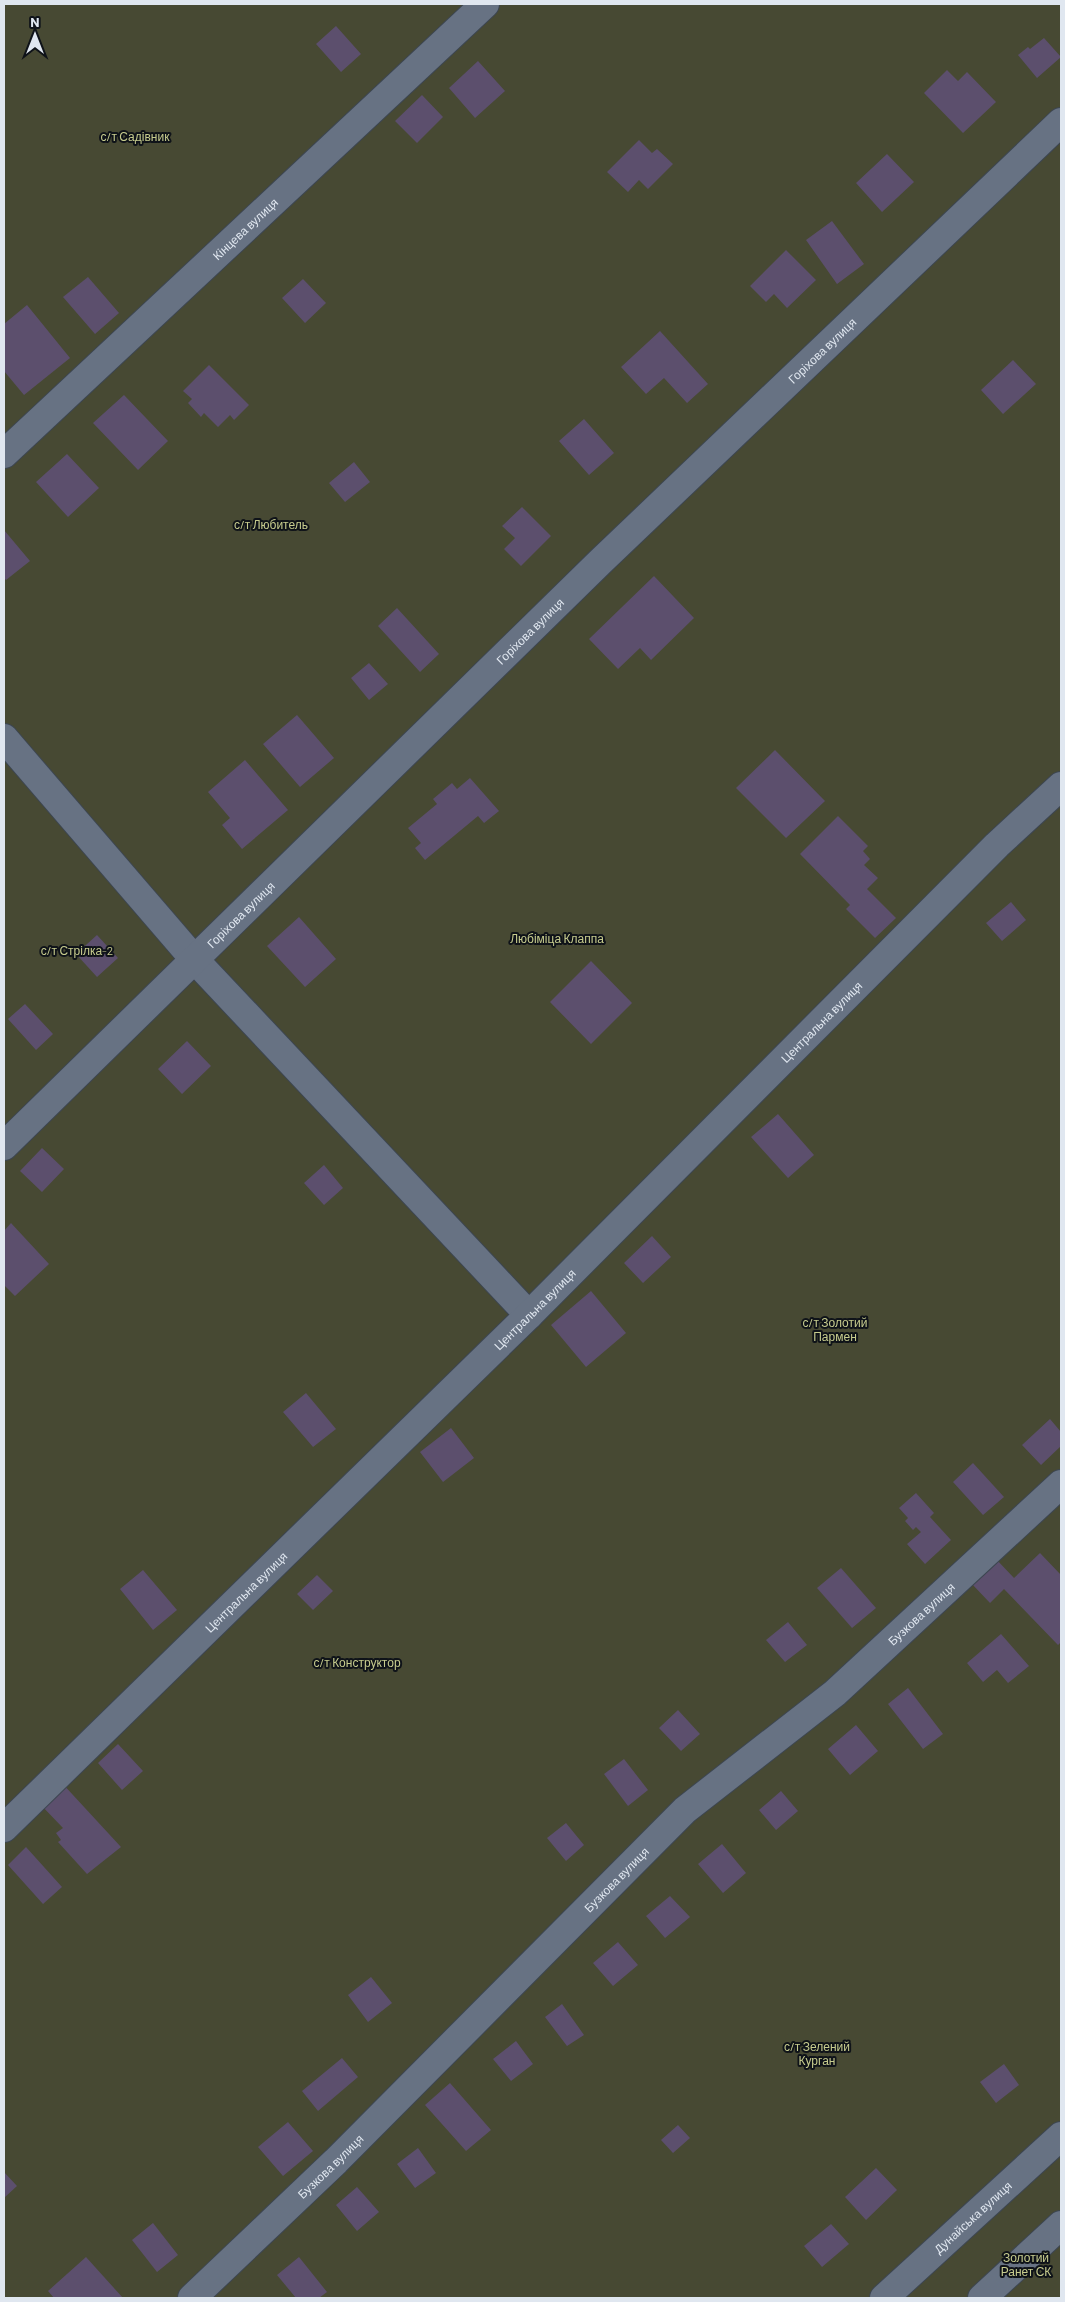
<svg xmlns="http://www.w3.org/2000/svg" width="1065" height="2302" font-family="Barlow,sans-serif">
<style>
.green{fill:#474933}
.building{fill:#5c4f6d}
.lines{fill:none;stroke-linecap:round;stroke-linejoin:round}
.minor-casing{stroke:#3d4651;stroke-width:30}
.minor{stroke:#677283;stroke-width:28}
.labels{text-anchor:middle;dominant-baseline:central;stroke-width:4;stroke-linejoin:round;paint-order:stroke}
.park-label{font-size:12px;fill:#c7cc8e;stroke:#0f1319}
.street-label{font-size:12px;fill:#e0e7f0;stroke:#0f1319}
</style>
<rect width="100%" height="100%" fill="#212a38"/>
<path class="green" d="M4 4H1061V2298H4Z"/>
<path class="building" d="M336 26 361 54 341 72 316 44Z
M1044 38 1061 57 1037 78 1018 55 1028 47 1030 49Z
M478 61 505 91 475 118 449 88Z
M947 70 958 81 967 72 996 102 963 133 924 93Z
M422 95 443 117 417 143 395 121Z
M639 140 652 153 657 149 673 164 648 189 639 180 628 192 607 172Z
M887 154 914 182 882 212 856 183Z
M832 221 864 264 837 284 806 240Z
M786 250 816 280 787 308 774 294 766 302 750 286Z
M88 277 119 313 95 334 63 297Z
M303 279 326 303 305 323 282 298Z
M27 305 70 358 24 395 4 371V324Z
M660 331 708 384 687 403 664 378 646 394 621 367Z
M1013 360 1036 384 1003 414 981 390Z
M209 365 249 405 234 420 230 415 218 427 204 413 201 417 188 403 192 399 183 391Z
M124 395 168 441 138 470 93 423Z
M584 419 614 453 589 475 559 441Z
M67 454 99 488 68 517 36 482Z
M354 462 370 482 345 502 329 483Z
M522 507 551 536 521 566 504 549 515 538 502 526Z
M4 530 30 561 6 580 4 578Z
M654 576 694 618 651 660 640 648 618 669 589 639Z
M397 608 439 654 420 672 378 626Z
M369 663 388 684 369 700 351 678Z
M297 715 334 758 300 787 263 744Z
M775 750 825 801 786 838 736 788Z
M245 760 288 810 242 849 222 825 230 818 208 792Z
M470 778 499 811 484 823 478 816 425 860 415 848 421 843 408 828 437 804 433 799 452 783 457 789Z
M838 816 868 846 863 851 870 859 864 865 878 878 867 889 896 918 875 938 846 909 850 905 800 854Z
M1011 902 1026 920 1002 941 986 923Z
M299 917 336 959 305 987 267 946Z
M97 935 118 958 97 977 76 954Z
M591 961 632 1003 591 1044 550 1002Z
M25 1004 53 1034 36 1050 8 1019Z
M187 1041 211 1066 182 1094 158 1069Z
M778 1114 814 1155 788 1178 751 1137Z
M42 1148 64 1169 42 1192 20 1171Z
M324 1165 343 1188 324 1205 304 1183Z
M11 1223 49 1264 15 1296 4 1285V1231Z
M652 1236 671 1257 643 1283 624 1263Z
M591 1291 626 1333 586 1367 551 1325Z
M306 1393 336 1429 313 1447 283 1412Z
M1050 1419 1061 1432V1446L1041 1465 1022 1445Z
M451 1428 474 1458 443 1482 420 1452Z
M973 1463 1004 1497 983 1515 953 1482Z
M916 1493 934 1513 930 1517 951 1540 925 1564 907 1544 921 1532 916 1527 913 1530 905 1521 908 1518 899 1508Z
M1040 1553 1061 1575V1642L1058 1645 1004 1589 990 1603 971 1583 996 1559 1014 1578Z
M841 1568 876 1608 852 1628 817 1588Z
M143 1570 177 1610 153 1630 120 1589Z
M317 1575 333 1591 313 1610 297 1594Z
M788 1622 807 1645 785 1662 766 1640Z
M1001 1634 1029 1666 1008 1683 997 1670 983 1682 967 1663Z
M908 1688 943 1734 923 1749 888 1704Z
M678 1710 700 1734 681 1751 659 1728Z
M856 1725 878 1751 850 1775 828 1749Z
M118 1744 143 1771 122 1790 98 1763Z
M624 1759 648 1790 628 1806 604 1774Z
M61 1782 121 1847 87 1874 58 1842 61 1840 56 1833 63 1828 39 1803Z
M781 1791 798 1811 776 1830 759 1810Z
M566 1823 584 1845 566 1861 547 1838Z
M722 1844 746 1873 723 1893 698 1864Z
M26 1847 62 1887 43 1904 8 1865Z
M670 1896 690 1917 665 1938 646 1916Z
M618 1942 638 1965 613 1986 593 1963Z
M371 1977 392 2003 368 2022 348 1995Z
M562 2004 584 2035 567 2046 545 2017Z
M516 2041 533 2064 511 2081 493 2059Z
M342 2058 358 2077 318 2111 302 2091Z
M1004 2064 1019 2085 996 2103 980 2082Z
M450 2083 491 2130 466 2151 425 2105Z
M288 2122 313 2151 283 2176 258 2147Z
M678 2125 690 2138 673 2153 661 2140Z
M418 2148 436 2173 415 2188 397 2164Z
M876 2168 897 2190 866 2220 845 2197Z
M4 2172 17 2186 4 2198Z
M357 2187 379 2212 357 2231 336 2205Z
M153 2223 178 2255 157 2272 132 2240Z
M831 2224 849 2244 822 2267 804 2246Z
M86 2257 123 2298H54L48 2291Z
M299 2257 327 2292 319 2298H296L277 2275Z"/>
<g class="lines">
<g class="minor-casing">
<g id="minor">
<path id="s1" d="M4 454 485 4"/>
<path d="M4 738 194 959 529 1315"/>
<path id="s2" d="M4 1146 600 562 1061 122"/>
<path id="s3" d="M4 1828 529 1315 997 845 1061 786"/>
<path id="s4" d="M192 2298 336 2161 685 1810 835 1693 1061 1484"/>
<path id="s5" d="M884 2298 1061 2136"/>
<path d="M982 2298 1061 2225"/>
</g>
</g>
<use href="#minor" class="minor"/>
</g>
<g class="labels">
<g class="park-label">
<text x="135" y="136">с/т Садівник</text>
<text x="271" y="524">с/т Любитель</text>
<text x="557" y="938">Любіміца Клаппа</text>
<text x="77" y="950">с/т Стрілка-2</text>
<text x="835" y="1322">с/т Золотий<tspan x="835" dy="14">Пармен</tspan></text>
<text x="357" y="1662">с/т Конструктор</text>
<text x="817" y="2046">с/т Зелений<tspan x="817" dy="14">Курган</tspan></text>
<text x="1026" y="2257">Золотий<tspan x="1026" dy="14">Ранет СК</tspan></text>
</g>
<g class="street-label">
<text stroke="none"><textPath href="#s1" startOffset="330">Кінцева вулиця</textPath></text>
<text stroke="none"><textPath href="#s2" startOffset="1141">Горіхова вулиця</textPath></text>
<text stroke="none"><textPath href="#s2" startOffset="736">Горіхова вулиця</textPath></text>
<text stroke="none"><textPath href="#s2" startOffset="331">Горіхова вулиця</textPath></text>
<text stroke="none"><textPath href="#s3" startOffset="1148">Центральна вулиця</textPath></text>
<text stroke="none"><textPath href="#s3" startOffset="742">Центральна вулиця</textPath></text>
<text stroke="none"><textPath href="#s3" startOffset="338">Центральна вулиця</textPath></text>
<text stroke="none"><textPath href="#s4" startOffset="1001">Бузкова вулиця</textPath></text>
<text stroke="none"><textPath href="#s4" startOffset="596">Бузкова вулиця</textPath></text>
<text stroke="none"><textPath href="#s4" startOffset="191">Бузкова вулиця</textPath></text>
<text stroke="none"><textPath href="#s5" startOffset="120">Дунайська вулиця</textPath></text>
</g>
</g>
<rect width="1065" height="2302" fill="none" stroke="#e0e7f0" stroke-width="10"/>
<g transform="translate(35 35)" stroke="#0f1319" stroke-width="4" paint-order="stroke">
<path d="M0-4L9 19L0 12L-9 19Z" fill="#e0e7f0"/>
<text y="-8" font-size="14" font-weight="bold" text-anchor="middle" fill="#e0e7f0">N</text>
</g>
</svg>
